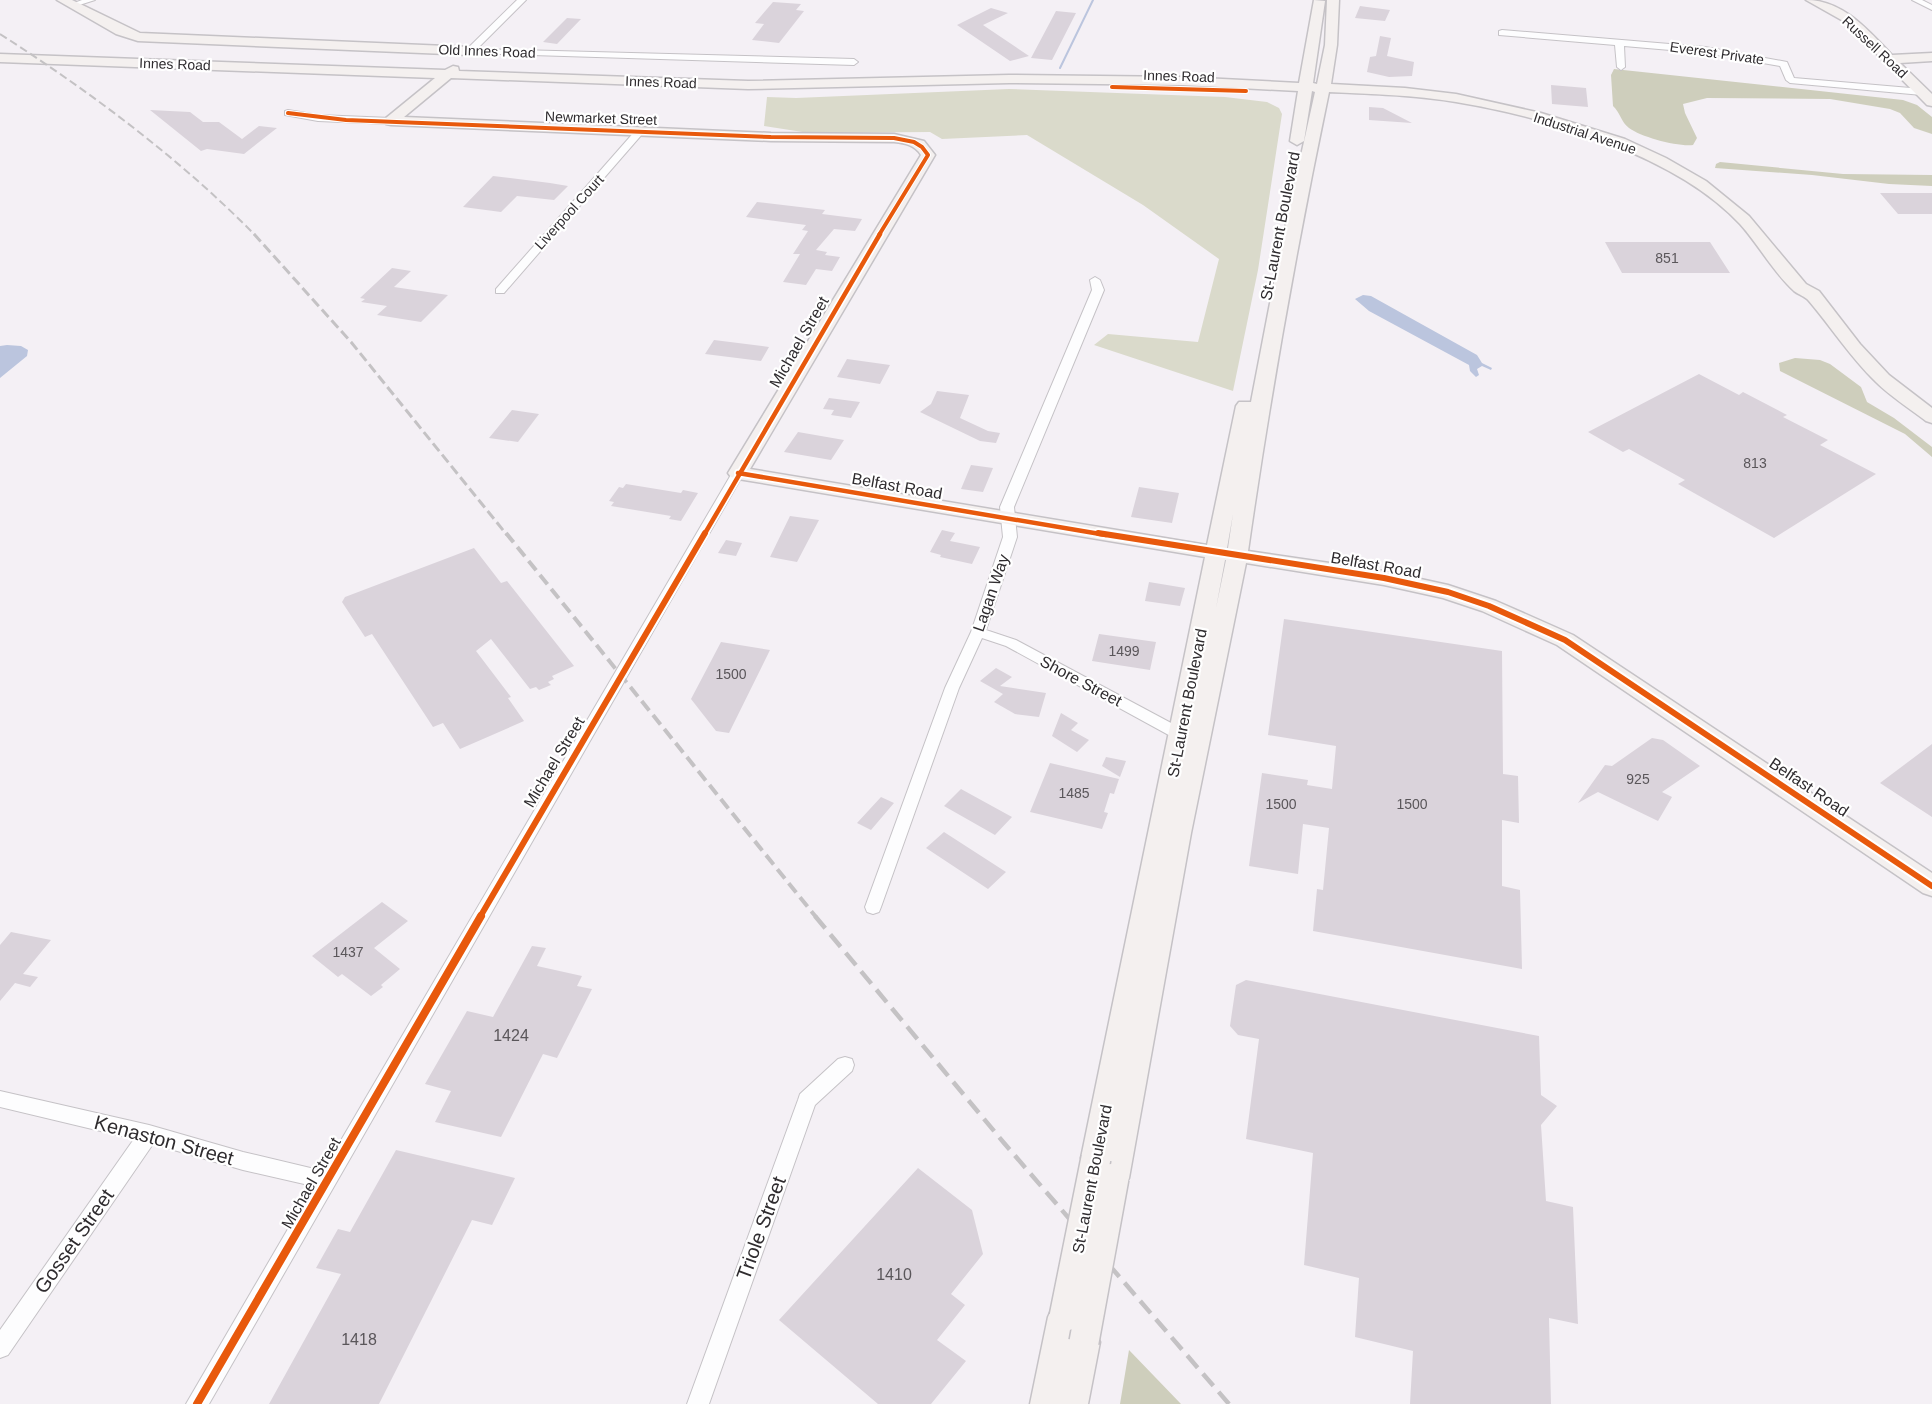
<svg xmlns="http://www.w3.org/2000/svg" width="1932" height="1404" font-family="Helvetica,sans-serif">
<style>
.green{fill:#dadacb}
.forest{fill:#cecebc}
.water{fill:#bbc5de}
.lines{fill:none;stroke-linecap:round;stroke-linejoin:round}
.stream{stroke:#bbc5de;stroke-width:2}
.building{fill:#dad3db}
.street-casing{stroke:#c5c2c6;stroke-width:2}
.secondary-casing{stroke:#c5c2c6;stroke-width:3}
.street{fill:#fdfdfe;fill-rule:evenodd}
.secondary{fill:#f4f0ef;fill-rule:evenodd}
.rail-far3{stroke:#c4c2c4;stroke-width:2;stroke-dasharray:8 4;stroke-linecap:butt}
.rail-far2{stroke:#c4c2c4;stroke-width:3;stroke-dasharray:10 4.5;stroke-linecap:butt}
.rail-far1{stroke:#c4c2c4;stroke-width:4;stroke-dasharray:12 6;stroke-linecap:butt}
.rail{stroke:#c4c2c4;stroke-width:4.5;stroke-dasharray:16 8;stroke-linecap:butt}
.secondary-bridge-casing{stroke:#c5c2c6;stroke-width:32;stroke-linecap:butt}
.secondary-bridge{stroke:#f4f0ef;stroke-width:29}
.cycleway-far3-casing{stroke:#fff;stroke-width:6}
.cycleway-far2-casing{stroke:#fff;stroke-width:8}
.cycleway-far1-casing{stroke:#fff;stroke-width:10}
.cycleway-casing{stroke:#fff;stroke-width:11}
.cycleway-far3{stroke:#e8590c;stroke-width:4}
.cycleway-far2{stroke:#e8590c;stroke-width:4.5}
.cycleway-far1{stroke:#e8590c;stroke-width:6}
.cycleway{stroke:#e8590c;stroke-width:8}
.labels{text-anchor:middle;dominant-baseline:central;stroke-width:4.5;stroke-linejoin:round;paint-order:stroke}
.far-street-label{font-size:14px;fill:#2f2c2f;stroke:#fff}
.number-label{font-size:14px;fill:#5a565a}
.street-label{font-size:16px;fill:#2f2c2f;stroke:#fff}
.near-number-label{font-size:16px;fill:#5a565a}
.near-street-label{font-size:20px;fill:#2f2c2f;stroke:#fff}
</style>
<rect width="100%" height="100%" fill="#f4f0f5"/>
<path class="green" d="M1009 89 1225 97 1267 102 1279 108 1282 114 1258 270 1233 391 1094 345 1108 334 1198 342 1219 259 1143 205 1027 135 942 139 930 132 809 133 764 126 767 97 796 98Z"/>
<path class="forest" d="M1614 69 1903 100 1917 105 1932 117V134L1914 128 1900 113 1890 109 1830 99 1707 98 1683 104 1685 113 1697 138 1693 145C1678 147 1641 137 1629 128 1621 122 1620 112 1613 106L1611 75Z
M1720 162 1843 174 1932 175V186L1889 184 1812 175 1715 168 1716 164Z
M1795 358 1820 360 1830 364 1861 387 1867 402 1894 418 1932 447V457L1905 434 1780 371 1779 363Z
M1129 1350 1181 1404H1120Z"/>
<path class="water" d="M1363 295 1371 296 1477 355 1482 363 1492 368 1491 370 1482 366 1477 369 1479 375 1476 377 1470 371 1469 365 1369 311 1355 299Z
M7 345 21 346 28 350 27 356 0 378V346Z"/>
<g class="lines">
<path class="stream" d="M1060 68 1093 0"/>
</g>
<path class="building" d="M773 2 801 4 796 10 804 11 779 43 752 40 764 24 755 23Z
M1360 6 1367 7 1390 10 1385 21 1355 18Z
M991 8 1008 13 983 25 1029 56 1010 61 957 25Z
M1056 11 1076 13 1052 60 1031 58Z
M567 18 581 19 557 44 543 42Z
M1380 36 1391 38 1387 56 1414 62 1412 76 1389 77 1367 72 1370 57 1376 56Z
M1551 85 1586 88 1588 107 1552 104Z
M1369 107 1383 108 1412 123 1369 120Z
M150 110 190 112 203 122H219L242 139 259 126 277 128 244 154 207 149 201 151Z
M493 176 550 183 568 186 554 200 517 196 501 212 463 207Z
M1880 193H1932V214H1898Z
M757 202 825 210 822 214 862 219 855 231 834 229 816 250 827 252 825 255 840 257 832 271 816 269 806 285 783 282 800 254H793L808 231 802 230 806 225 746 217Z
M1605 242H1710L1730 273H1622Z
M392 268 411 271 394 287 448 295 421 322 377 315 387 306 361 302 365 299 360 298Z
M714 340 769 347 761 361 705 354Z
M847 359 890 365 880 384 837 377Z
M1699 374 1739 395 1743 392 1787 415 1783 417 1828 440 1820 445 1876 474 1774 538 1678 484 1685 480 1629 449 1623 452 1588 432Z
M937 391 969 395 960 418 988 431 1000 433 996 443 980 441 920 412 931 404Z
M829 398 860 402 851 418 831 415 834 410 823 409Z
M512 410 539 414 518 442 489 438Z
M798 432 844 440 831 460 784 452Z
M971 465 993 468 983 492 961 489Z
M626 484 681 493 683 490 698 493 681 521 669 519 671 516 611 506 614 502 609 501 619 487 623 488Z
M1139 487 1179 493 1172 523 1131 517Z
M790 516 819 520 797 562 770 557Z
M942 530 955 533 950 541 980 547 972 564 940 557 941 555 930 552Z
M726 540 742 543 736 556 718 553Z
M474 548 501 583 507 581 574 666 552 676 554 679 548 682 551 685 539 690 536 687 530 689 491 639 476 651 511 697 508 698 524 721 460 749 443 723 433 727 372 634 365 637 342 602 345 597Z
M1149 582 1185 588 1180 606 1145 601Z
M1284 619 1502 651 1503 774 1518 776 1519 823 1502 820V886L1520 890 1522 969 1313 931 1317 889 1323 890 1329 828 1303 824 1298 874 1249 866 1262 773 1308 780 1307 785 1332 789 1336 746 1268 735Z
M1099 634 1156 642 1150 670 1092 661Z
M721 642 770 650 729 733 716 731 691 699Z
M996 668 1012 677 1000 686 1046 693 1039 717 1015 714 994 702 1003 694 980 681Z
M1061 713 1078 723 1071 730 1089 740 1077 752 1052 736Z
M1652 738 1663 740 1700 766 1662 792 1672 797 1658 821 1598 792 1578 803 1605 765 1612 766Z
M1932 744V817L1880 783Z
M1106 757 1126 761 1120 777 1102 766Z
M1050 763 1119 779 1114 794 1110 793 1104 812 1108 813 1102 829 1030 812Z
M961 789 1012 817 995 835 944 806Z
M881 797 894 803 871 830 857 823Z
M944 832 1006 872 988 889 926 848Z
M382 902 408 921 374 948 400 969 381 985 383 987 371 996 342 974 338 977 312 956Z
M11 932 51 940 23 974 38 977 30 987 15 983 0 1001V945Z
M532 946 546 948 537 966 582 976 577 986 592 989 557 1058 543 1054 501 1137 435 1122 451 1091 425 1084 467 1011 493 1017Z
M1246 980 1539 1036 1541 1095 1557 1106 1541 1125 1546 1201 1573 1207 1578 1324 1549 1318 1551 1404H1410L1413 1351 1355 1337 1359 1278 1304 1265 1313 1153 1246 1139 1259 1039 1238 1035 1230 1026 1236 985Z
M396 1150 515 1178 492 1225 472 1220 379 1404H269L341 1274 316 1268 338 1229 350 1232Z
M918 1168 972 1210 983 1254 951 1294 965 1305 937 1340 966 1361 931 1404H878L779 1320Z"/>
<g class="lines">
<g class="street-casing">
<path id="street" d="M82 0H95L73 7 69 5Z
M517 0H526L477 49 854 59 858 62 854 65 467 53V49Z
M1912 0H1922L1932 5V10Z
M1502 30 1705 47 1787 62 1794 78 1922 89 1927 92 1922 95 1790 83 1786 80 1780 66 1705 53 1624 46 1625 67 1621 70 1617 67 1615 45 1499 35V31Z
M288 110 318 115 391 118 396 121 391 124 318 121 285 115V111Z
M636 130 644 132 504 293H496V289Z
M1095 277 1100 280 1104 290 1014 507 1017 537 986 630 1016 640 1186 731 1189 735 1186 739H1176L1006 646 982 638 959 688 881 907 879 912 873 914 867 912 865 907 945 688 971 632 1003 537 1000 507 1092 290 1090 280Z
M738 469 744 473 209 1404H186L313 1186 243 1170 153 1144 8 1355 0 1358V1330L134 1139 0 1107V1091L149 1125 243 1152 323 1171 732 473Z
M845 1057 852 1059 854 1065 852 1071 815 1105 709 1404H687L798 1100 800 1094 838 1059Z"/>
</g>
<g class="secondary-casing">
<path id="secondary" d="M57 0H72L140 33 470 47 477 51 470 55 138 41 116 34Z
M1314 0 1325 1 1313 83 1317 84 1325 45 1327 0H1339L1337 45 1331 84 1405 88 1456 94 1541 113 1625 139 1666 158 1706 181 1749 216 1806 284 1819 291 1860 344 1889 375 1932 408V423L1926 421C1909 408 1890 396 1876 382 1850 357 1832 328 1809 301 1805 296 1799 295 1794 291 1774 273 1758 244 1740 224 1676 155 1546 117 1456 102 1414 95 1371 94 1329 92 1297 245 1270 397 1248 551L1384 571 1448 585 1496 601 1573 635 1932 873V896L1923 893 1557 645 1482 611 1443 598 1384 585 1246 563 1191 833 1129 1178 1124 1187 1114 1191 1104 1187 1099 1178 1101 1169 1096 1171 1086 1167 1081 1158 1205 557 738 479 731 477 728 473 921 155C915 145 905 143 894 142L771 141 391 125 386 124 384 121 386 118 435 78 0 62V54L445 70 453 66 458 67 459 71 748 81 1009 75 1183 77 1299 83ZM451 78 748 89 1009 83 1183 85 1298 91 1290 141 1297 145 1304 141 1312 91 1315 92 1281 246 1251 402H1239L1236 406 1207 545 750 469 935 155 924 141 894 134 771 133 404 117ZM1233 514 1228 548H1227ZM1225 560H1226L1216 608Z
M1806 0C1843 0 1868 30 1892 55L1932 53V61L1900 63 1932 94V106L1927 105 1845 22Z
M1064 1302 1075 1306 1080 1317 1077 1329 1084 1326 1095 1331 1100 1342 1088 1404H1030L1048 1317 1053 1306Z"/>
</g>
<use href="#street" class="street"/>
<use href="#secondary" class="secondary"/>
<path class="rail-far3" d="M0 34C92 93 179 158 255 235"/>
<path class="rail-far2" d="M254 234 351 342 507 535"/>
<path class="rail-far1" d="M506 533 816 917"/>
<path class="rail" d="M815 916 1004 1143 1229 1404"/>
<g class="secondary-bridge-casing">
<path id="secondary-bridge" d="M1064 1317 1096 1158
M1084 1342 1114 1178"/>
</g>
<use href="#secondary-bridge" class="secondary-bridge"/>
<g class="cycleway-far3-casing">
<path id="cycleway-far3" d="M1112 87 1246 91
M288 113 346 120 771 137 894 138 914 142 922 147 928 155 879 235"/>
</g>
<g class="cycleway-far2-casing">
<path id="cycleway-far2" d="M738 473 1106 535
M704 535 880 234"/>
</g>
<g class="cycleway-far1-casing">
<path id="cycleway-far1" d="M1098 533 1384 578 1448 592 1489 606 1565 640 1932 886
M480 917 705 533"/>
</g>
<g class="cycleway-casing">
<path id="cycleway" d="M197 1404 481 916"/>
</g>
<use href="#cycleway-far3" class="cycleway-far3"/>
<use href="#cycleway-far2" class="cycleway-far2"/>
<use href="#cycleway-far1" class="cycleway-far1"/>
<use href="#cycleway" class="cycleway"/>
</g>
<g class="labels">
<g class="far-street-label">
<text transform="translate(1875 47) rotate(43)">Russell Road</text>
<text transform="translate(487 51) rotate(2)">Old Innes Road</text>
<text transform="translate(1717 53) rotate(8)">Everest Private</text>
<text transform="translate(175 64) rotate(2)">Innes Road</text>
<text transform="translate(1179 76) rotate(2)">Innes Road</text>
<text transform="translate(661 82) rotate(2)">Innes Road</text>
<text transform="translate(601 118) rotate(2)">Newmarket Street</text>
<text transform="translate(1585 133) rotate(18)">Industrial Avenue</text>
<text transform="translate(569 212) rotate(-48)">Liverpool Court</text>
</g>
<g class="number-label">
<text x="1667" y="258">851</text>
<text x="1755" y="463">813</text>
<text x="1124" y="651">1499</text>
<text x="731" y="674">1500</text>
<text x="1638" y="779">925</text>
<text x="1074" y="793">1485</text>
<text x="1281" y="804">1500</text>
<text x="1412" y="804">1500</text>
<text x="348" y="952">1437</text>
</g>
<g class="street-label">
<text transform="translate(1280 226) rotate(-79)">St-Laurent Boulevard</text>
<text transform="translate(799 342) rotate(-60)">Michael Street</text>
<text transform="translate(897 486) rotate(10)">Belfast Road</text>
<text transform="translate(1376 565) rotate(10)">Belfast Road</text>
<text transform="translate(991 593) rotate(-71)">Lagan Way</text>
<text transform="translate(1081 681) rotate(28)">Shore Street</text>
<text transform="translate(1187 703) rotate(-79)">St-Laurent Boulevard</text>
<text transform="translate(554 762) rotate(-59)">Michael Street</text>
<text transform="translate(1809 787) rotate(34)">Belfast Road</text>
<text transform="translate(1092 1179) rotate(-79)">St-Laurent Boulevard</text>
<text transform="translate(311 1183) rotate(-60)">Michael Street</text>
</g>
<g class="near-number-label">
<text x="511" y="1035">1424</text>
<text x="894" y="1274">1410</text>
<text x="359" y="1339">1418</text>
</g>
<g class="near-street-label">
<text transform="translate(164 1140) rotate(15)">Kenaston Street</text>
<text transform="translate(761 1228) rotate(-70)">Triole Street</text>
<text transform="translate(74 1241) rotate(-55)">Gosset Street</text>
</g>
</g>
</svg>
